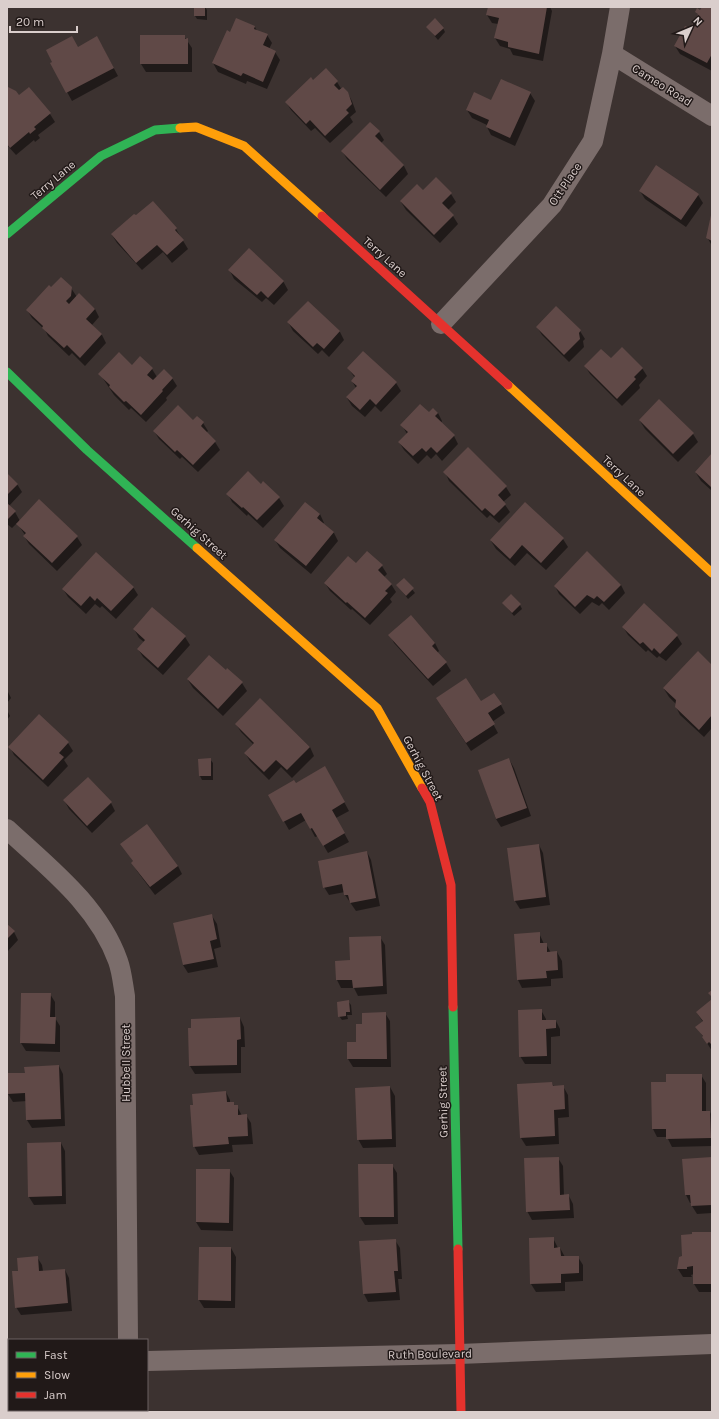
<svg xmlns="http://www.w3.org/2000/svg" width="719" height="1419" font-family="Karla,sans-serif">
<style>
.shadow{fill:#0007}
.building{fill:#604947}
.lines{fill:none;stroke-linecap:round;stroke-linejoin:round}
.street{stroke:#7b6d6b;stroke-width:20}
.fast{stroke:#30b455;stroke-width:9}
.slow{stroke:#ff9f0a;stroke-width:9}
.jam{stroke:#e5322d;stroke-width:9}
.labels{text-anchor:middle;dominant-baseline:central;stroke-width:3;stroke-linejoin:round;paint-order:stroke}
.street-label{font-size:12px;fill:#dacecc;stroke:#211918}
</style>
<rect width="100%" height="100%" fill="#3c3230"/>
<path class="shadow" d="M195 7H205L207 10V20L197 19 195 16Z
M489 7H550L552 11 543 61 513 55 510 49 500 46 495 38 498 24 492 23 487 15Z
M703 7H712V71L680 54 675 46 690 29Z
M255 27 257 31 267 35 272 43 269 49 275 52 280 60 267 89 247 81 246 84 218 72 213 63 231 34Z
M427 27 443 28 445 32 438 40Z
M184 36 192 48V72H146L141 64Z
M102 46 118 76 72 101 51 63 78 48Z
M326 69 337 82 342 90 347 92 352 101 356 112 350 117 353 122 330 143 315 128 311 131 291 110 286 102 313 81Z
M8 88 19 96 28 88 50 114 55 122 38 135 40 138 35 142 34 140 16 155 7 145Z
M530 93 535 101 515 146 491 135 487 127V125L472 118 467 110 492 101Z
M379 132 384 140 381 143 404 166 408 174 386 197 347 159 342 151Z
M436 179 451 194 456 202 448 210 453 216 458 224 440 243 406 210 401 202 423 192Z
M640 191 698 195 703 203 686 227 645 199Z
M712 216V246L707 237Z
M176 229 188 249 172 263 163 252 142 270 117 243 112 235Z
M230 271 283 281 288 290 274 305 266 298 262 302 234 279Z
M52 288H71L77 297 95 309 99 317 92 325 102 335 106 343 85 366 72 353 69 356 48 336 45 330 32 318 27 310Z
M308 302 340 332 344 340 329 357 322 350 318 354 293 331 288 322Z
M537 327 580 331 585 339 583 341 584 347 569 362 542 335Z
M140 357 152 369 157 377 172 378 177 386 166 398 167 400 146 422 131 408 129 410 114 395 100 374 132 366Z
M611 360 642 368 647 376 639 385 640 388 622 406 590 374 585 366Z
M348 368 396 383 401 391 381 412 375 406 365 417 352 406 347 398 356 388 352 381 355 378Z
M438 413 442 421 441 423 454 436 458 444 442 461 436 454 431 459 427 455 418 464 404 450 399 442 407 434 402 425 429 414Z
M197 417 203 423 208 431 206 433 215 442 220 450 198 472 182 457 180 459 159 439 154 431 193 422Z
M640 421 693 434 698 442 678 462 645 429Z
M712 455V491L701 481 696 473Z
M445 472 506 487 511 495 503 502 510 512 499 523 490 515 487 518 449 481Z
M7 475 17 484 22 492 9 506 15 512 20 521 77 537 82 545 57 571 29 544 24 536 25 535 17 523 12 528 7 524Z
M261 485 279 498 284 506 263 528 248 514 247 516 232 502 228 494Z
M320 514 324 523 323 524 334 533 338 541 311 574 280 548 275 540Z
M563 539 568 547 546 570 527 553 515 566 496 549 491 541Z
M356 565 382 566 387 574 384 577 391 584 396 592 390 599 392 602 370 625 352 609 351 610 330 591 325 583Z
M404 579 415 593 408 599 397 585Z
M621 585 625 593 609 610 602 603 599 606 592 602 580 614 559 594 555 586Z
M133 587 138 595 116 619 102 606 100 608 95 604 86 614 68 597 63 589Z
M503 603 520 605 522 609 514 616Z
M644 605 677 636 682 644 666 661 659 656 657 658 648 650 646 652 628 635 623 627Z
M134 629 185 637 190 645 163 675 143 657 138 649 144 642 139 638Z
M390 635 435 643 439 651 437 653 446 663 451 671 433 686 394 643Z
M712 666V728L704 737 680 715 676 707V704L669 697 664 689Z
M226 672 242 683 247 691 223 716 193 688 188 680Z
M7 690 11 698 7 703Z
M260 699 310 747 314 756 292 778 281 767 269 780 250 761 245 753 253 744 241 732 236 724Z
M501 705 505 713 492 722 498 733 471 751 442 707Z
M7 710 10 716 7 720Z
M68 743 73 751 64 760 68 766 48 787 14 755 10 747Z
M210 759 213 763V780H202L200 776 199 760Z
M509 759 514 768 531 816 501 827 496 819 479 770Z
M325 767 349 811 336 818 349 842 328 853 318 836 315 837 306 820 289 830 269 795 295 784Z
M64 800 111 803 115 811 92 833 69 809Z
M122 844 178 866 182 874 155 895 137 871 132 863 134 862Z
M539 845 543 853 550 905 520 909 515 901Z
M367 852 371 860 380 906 356 911 345 895V892L329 895 324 887Z
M212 916 217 924 221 947 214 949 218 967 188 973 183 965Z
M7 925 14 932 18 940 7 952Z
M539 933 544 944H546L551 953 557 952 562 961 563 978 551 979V986L522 988 518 980Z
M380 937 385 945 387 994 358 996 354 988H341L337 980 336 962 351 961Z
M22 994H50L55 1002V1018L60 1026V1052L26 1051 21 1043Z
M712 1000V1051L697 1027 703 1022 697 1013Z
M348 1001 351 1005 352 1015H347L348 1019 342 1020 339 1016Z
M541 1010 546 1019V1021H556L560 1029V1036L551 1037V1064H525L520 1056Z
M385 1013 390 1021 391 1067H353L348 1059V1043H357L363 1025Z
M240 1018 244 1027 245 1047H241V1073L195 1074 190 1066 189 1029Z
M59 1066 63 1074 65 1126 32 1128 27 1120V1101L13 1102 8 1094 26 1074Z
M701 1075 706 1083V1112H710L712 1116V1146L672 1147 667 1137H657L653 1129 667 1083Z
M552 1083 554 1087 563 1086 568 1095 569 1117 558 1118 559 1144 526 1146 521 1138Z
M390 1087 395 1096 396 1147 363 1148 358 1139Z
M226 1092 230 1100V1103H233L235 1106H237L242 1116 246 1115 251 1123 253 1144 232 1145 233 1152 199 1155 194 1146Z
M61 1143 65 1151 66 1204 34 1205 29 1197Z
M558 1158 563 1166 564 1196H569L573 1204 574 1218 532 1220 527 1211Z
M712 1158V1213L697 1214 692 1206V1203H690L686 1195Z
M359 1165H392L397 1173 398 1224 365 1225 360 1217Z
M197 1170H229L234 1178 233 1231 201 1230 196 1222Z
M712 1233V1292H699L694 1284V1274L691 1275 692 1277H683L678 1269V1263L683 1257Z
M553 1238 558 1248H560L565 1257H578L583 1265V1281L565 1282V1291L536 1292 531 1284Z
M395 1240 400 1248 402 1279H398L400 1300 368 1302 364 1294 360 1242Z
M200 1248H231L236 1257 235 1308H204L199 1300Z
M37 1257 42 1265 43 1271 65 1270 69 1278 72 1311 21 1315 16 1307 19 1272Z"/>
<path class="building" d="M194 7H205V16H194Z
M488 7H547L539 54 508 47V42L494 38 499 18 486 15Z
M702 7H712V54L707 63 674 46 685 26 690 28 698 14 695 12 697 8 700 10Z
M236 18 255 26 254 29 268 34 263 45 276 51 263 82 243 73 241 76 212 63 227 30 230 32Z
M435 18 444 28 435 36 426 27Z
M140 35H185V39L188 38V64H140Z
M72 36 78 47 97 36 114 68 66 93 50 63 52 62 46 50Z
M326 68 338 81 334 85 339 90 343 87 348 92 352 104 346 110 349 113 325 136 310 120 306 124 285 102 311 77 313 80Z
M501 79 531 92 510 138 486 127 489 120 466 110 474 92 491 100Z
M8 87 16 91 19 95 29 87 51 113 34 127 36 129 30 134 29 132 10 148 7 144Z
M370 122 380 131 375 136 404 165 380 190 341 151Z
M656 165 699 194 681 220 639 191Z
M436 177 452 193 442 203 454 215 434 235 400 201 417 184 423 190Z
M153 201 177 228 175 230 184 240 167 255 157 245 136 263 111 234 134 214 136 215Z
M711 215H712V241L706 238Z
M249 248 284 281 268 298 261 291 257 295 228 270Z
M61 277 72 287 71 296 66 301 69 304 79 293 95 309 86 319 102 334 80 358 67 345 64 348 42 328 43 326 26 310 49 285 51 287Z
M308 301 340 331 324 349 317 343 313 347 287 322Z
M556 306 581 330 579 333 580 339 564 355 536 327Z
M622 347 643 368 634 377 636 379 617 399 584 366 601 349 611 358Z
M363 351 397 382 376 405 370 399 360 410 346 397 357 386 351 381 355 376 347 368Z
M119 352 132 365 140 356 153 368 147 375 153 380 164 369 173 378 162 390 163 391 141 415 126 401 124 402 109 387 110 385 98 374Z
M659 399 694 433 673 454 639 420Z
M420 404 429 412 433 408 438 413 435 416 455 435 437 453 431 447 426 452 422 448 413 456 398 442 408 432 400 425Z
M178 405 193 420 197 416 204 422 201 426 216 441 193 465 177 450 175 452 153 431Z
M468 447 507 486 498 495 506 504 494 516 485 508 482 511 443 472Z
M712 453V488L695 472Z
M248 471 261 484 263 481 280 497 257 520 243 507 242 508 226 494Z
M7 473 18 484 7 495Z
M39 499 78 536 52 563 23 536 26 533 16 524Z
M305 502 320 514 317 518 334 532 306 566 274 540Z
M525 502 564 538 541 563 522 545 510 559 490 540Z
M7 503 16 511 7 520Z
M367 551 383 565 378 570 392 584 385 591 388 593 365 618 347 602 346 603 324 583 348 556 356 563Z
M587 551 621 585 604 602 597 596 594 599 587 595 575 607 554 586Z
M96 552 134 587 111 611 97 598 95 601 90 596 81 606 62 589Z
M404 578 414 588 406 596 396 585Z
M511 594 521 604 512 613 502 603Z
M644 603 678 635 660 654 654 648 652 651 643 642 640 644 622 627Z
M152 607 186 636 158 668 137 649 145 640 133 629Z
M411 615 435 643 432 646 447 662 428 679 388 635Z
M698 651 712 665V715L699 730 675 707 676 700 663 688Z
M209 655 226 670 227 668 243 682 218 709 187 679Z
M466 678 481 701 494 693 502 704 488 713 495 724 466 743 436 698Z
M260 698 310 747 287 770 276 760 264 772 244 753 254 743 235 724Z
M39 714 69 742 59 753 64 757 43 780 8 747Z
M211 758V776H199L198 759Z
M509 758 527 808 496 819 478 770Z
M325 766 345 802 332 810 345 833 323 846 312 828 310 829 301 813 283 822 268 795 294 780 296 783Z
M88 777 112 802 87 826 63 800Z
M147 824 178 866 150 887 131 863 133 861 120 844Z
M539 844 546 897 514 901 507 848Z
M367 851 376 898 350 903 348 895H344L342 884 323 888 318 861Z
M212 914 217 939 210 941 214 959 183 965 173 923Z
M7 924 15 931 7 939Z
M540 932V943H547V952L557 951 558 970 546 971 547 978 517 980 514 934Z
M381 936 383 986 353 988 352 980H336L335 961 350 960 349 937Z
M712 990V997L708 993Z
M21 993H51L50 1017H56L55 1044 20 1043Z
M712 999V1045L709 1042 707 1044 702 1037 703 1036 695 1027 703 1021 696 1012Z
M349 1000 350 1012H346V1016L338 1017 337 1002Z
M542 1009V1020H556V1028L546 1029 547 1056 519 1057 518 1010Z
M386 1012 387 1059H347V1042H356V1024H362V1013Z
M240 1017 241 1039 237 1040V1065L189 1066 188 1028H191V1019Z
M59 1065 61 1119 26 1120 25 1093 7 1094V1073H25L24 1067Z
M666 1074H702V1111H710L711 1138 666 1139V1129H652L651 1082H666Z
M552 1082 553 1086 564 1085 565 1109 554 1110 555 1136 520 1138 517 1084Z
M390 1086 392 1139 357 1140 355 1088Z
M226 1091 227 1102H234V1105H238V1115L247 1114 248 1136 228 1137 229 1144 193 1147 190 1105H193L192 1094Z
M61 1142 62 1196 28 1197 27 1143Z
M559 1157 560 1195 569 1194 570 1210 526 1212 524 1158Z
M712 1157V1205L691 1206 690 1195H685L682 1159Z
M358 1164H393L394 1217H359Z
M196 1169H230L229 1223 196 1222Z
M692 1232H712V1284H693V1266L687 1267V1269H677L679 1257 682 1256 681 1235 692 1234Z
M554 1237V1248L560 1247 561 1256H579V1273L561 1274V1283L530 1284 529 1238Z
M396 1239 398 1271H394L396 1292 363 1294 359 1241Z
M199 1247H231V1301L198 1300Z
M38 1256 39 1271 65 1269 68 1303 15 1308 12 1271H18L17 1258Z"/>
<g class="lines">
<path class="street" d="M612 54 712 116
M441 324 552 205 593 141 612 54 620 7
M7 829C49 868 98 905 118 961 122 972 123 985 125 996L128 1340
M147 1361 459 1354 712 1344
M7 1363H9"/>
<path class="fast" d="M7 234 101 156 155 130 180 128
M7 372 87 450 197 548
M453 1007 458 1249"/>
<path class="slow" d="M180 128 196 127 244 146 322 216
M508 385 712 573
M197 548 377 708 422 788"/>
<path class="jam" d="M322 216 508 385
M422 788 430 802 451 885 453 1007
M458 1249 461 1412"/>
</g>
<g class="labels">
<g class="street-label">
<text transform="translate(662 85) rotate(32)">Cameo Road</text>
<text transform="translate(53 180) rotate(-40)">Terry Lane</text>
<text transform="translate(565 184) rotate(-56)">Ott Place</text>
<text transform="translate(385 257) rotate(42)">Terry Lane</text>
<text transform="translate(624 476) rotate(43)">Terry Lane</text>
<text transform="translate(199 533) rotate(42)">Gerhig Street</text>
<text transform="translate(423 768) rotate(62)">Gerhig Street</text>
<text transform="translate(126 1063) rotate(-90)">Hubbell Street</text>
<text transform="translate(443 1102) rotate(-91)">Gerhig Street</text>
<text transform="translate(430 1354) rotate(-1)">Ruth Boulevard</text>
</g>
</g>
<rect width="719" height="1419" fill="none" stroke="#dacecc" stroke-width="16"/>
<rect x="8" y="1339" width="140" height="72" fill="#211918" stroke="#6b6160"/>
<rect x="16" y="1352" width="20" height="6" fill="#30b455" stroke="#6b6160"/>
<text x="44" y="1359" font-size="12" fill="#dacecc">Fast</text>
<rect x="16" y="1372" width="20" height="6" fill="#ff9f0a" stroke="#6b6160"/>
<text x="44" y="1379" font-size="12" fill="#dacecc">Slow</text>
<rect x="16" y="1392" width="20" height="6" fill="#e5322d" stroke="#6b6160"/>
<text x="44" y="1399" font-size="12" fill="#dacecc">Jam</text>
<g transform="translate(691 28) rotate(46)" stroke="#211918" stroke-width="3" paint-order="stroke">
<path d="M0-3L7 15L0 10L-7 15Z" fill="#dacecc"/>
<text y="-6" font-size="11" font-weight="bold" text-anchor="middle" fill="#dacecc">N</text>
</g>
<path d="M10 26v6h67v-6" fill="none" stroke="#dacecc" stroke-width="2"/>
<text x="16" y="26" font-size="12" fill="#dacecc" stroke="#211918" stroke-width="3" paint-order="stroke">20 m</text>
</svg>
